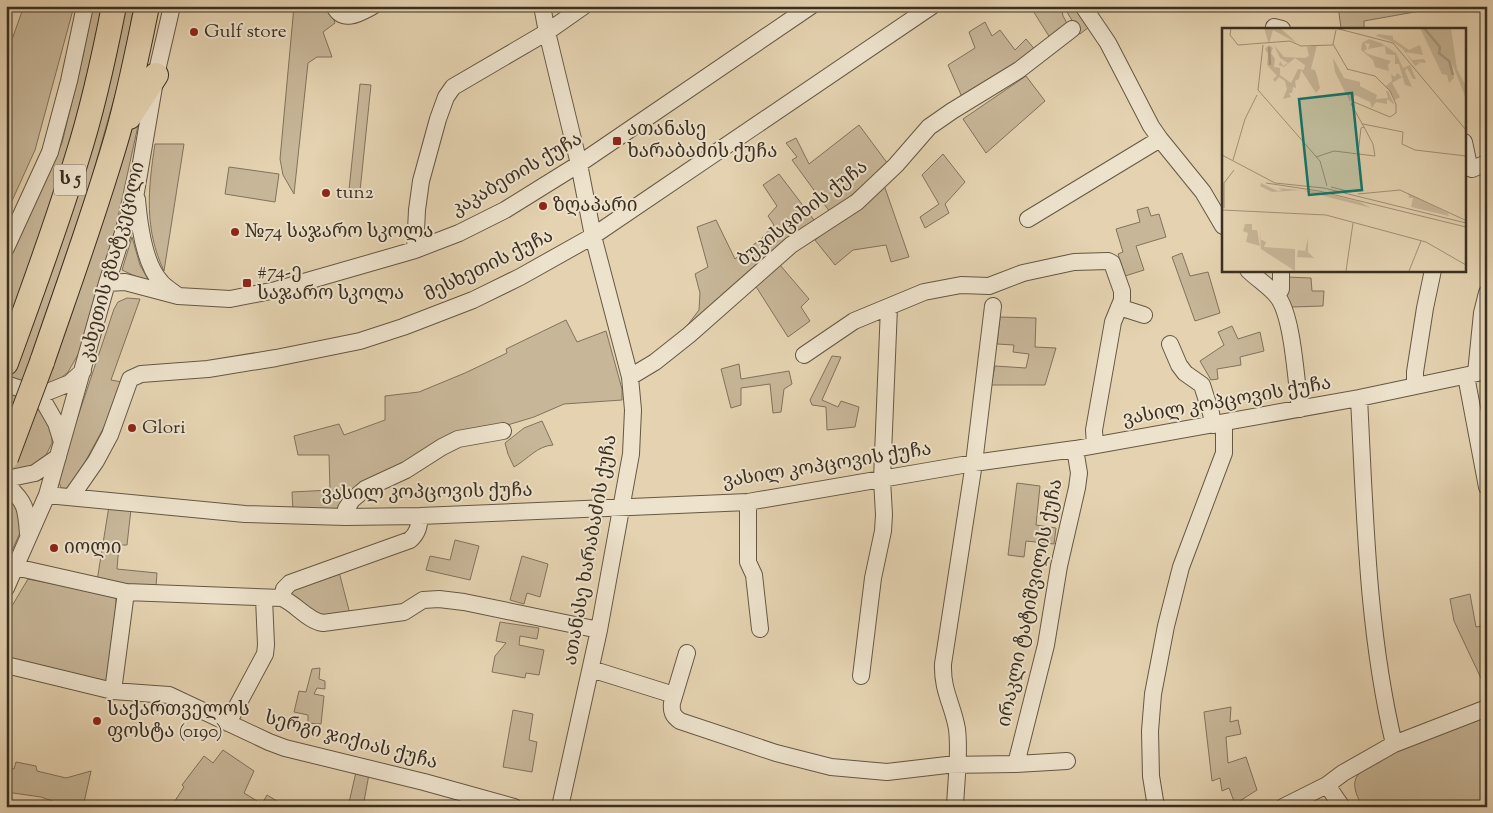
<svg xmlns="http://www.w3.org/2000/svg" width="1493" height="813" font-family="'Sorts Mill Goudy','Noto Serif Georgian',serif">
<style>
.green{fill:#c7b698;stroke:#81725c}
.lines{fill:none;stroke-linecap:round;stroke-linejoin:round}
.minor-casing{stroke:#655844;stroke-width:18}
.highway-casing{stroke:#3b2f20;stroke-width:26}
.minor{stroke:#ede2cc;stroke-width:16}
.highway{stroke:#e4d2b0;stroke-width:24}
.highway-bridge-casing{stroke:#3b2f20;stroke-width:26;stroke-linecap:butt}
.highway-bridge{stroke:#e4d2b0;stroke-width:24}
.poi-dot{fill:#8f2418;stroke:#ede2cc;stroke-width:2}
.labels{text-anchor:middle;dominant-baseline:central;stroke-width:4;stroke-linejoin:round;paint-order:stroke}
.shield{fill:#ede2cc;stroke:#706554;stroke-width:1}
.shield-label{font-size:18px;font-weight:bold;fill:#3b2f20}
.poi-label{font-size:19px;fill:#3b2f20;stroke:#ede2cc;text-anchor:start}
.street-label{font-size:19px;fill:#3b2f20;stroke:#ede2cc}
.inset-river{fill:none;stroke:#ab9b7f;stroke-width:2.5}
.inset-road{fill:none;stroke:#a09176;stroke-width:1}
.view{fill:#0f766e;fill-opacity:0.15;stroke:#0f766e;stroke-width:2.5}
.inset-edge{fill:none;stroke:#3b2f20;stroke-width:2.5}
</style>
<rect width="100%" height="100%" fill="#e4d2b0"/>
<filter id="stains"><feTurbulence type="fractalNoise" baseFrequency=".004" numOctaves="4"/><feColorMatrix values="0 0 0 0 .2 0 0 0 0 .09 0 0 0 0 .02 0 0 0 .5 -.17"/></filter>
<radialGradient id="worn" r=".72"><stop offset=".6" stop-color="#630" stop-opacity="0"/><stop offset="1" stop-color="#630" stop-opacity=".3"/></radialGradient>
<path class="green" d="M24 6H74L35 150 6 214V56Z
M92 6H103C91 61 80 116 64 170 48 223 28 275 6 327V265L53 164 62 143 83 56Z
M126 6H134L122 70 90 184 31 357 53 364 120 169 133 126 139 121 113 240 80 351 68 372 55 383 39 386 6 377V352L22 353 80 188 103 108Z
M294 6H330L335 23 323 32 332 57H317L308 63 294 194 283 175 280 159Z
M1030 6H1061L1063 16 1069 27 1052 41Z
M1066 6H1075L1089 27 1080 34 1067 12Z
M1338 6H1419L1420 11 1364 21V28H1341Z
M985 22 992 36 1000 30 1015 50 1026 39 1037 52 962 97 948 65 975 48 969 32Z
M1026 76 1045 101 986 153 963 119Z
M360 84 371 85 360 191 349 190Z
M859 125 888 164 867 183 830 212 792 160 797 157 786 143 796 138 809 164Z
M155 144H184L164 271C144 229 148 189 155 144Z
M943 154 965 182 945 204 949 213 925 228 920 217 939 204 922 175Z
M229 167 279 174 275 202 225 194Z
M779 174 817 224 680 335 699 310 700 293 695 274 708 267 697 227 716 220 735 259 761 239 774 225 768 216 777 206 763 185Z
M884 185 909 257 891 262 886 245 853 250 835 265 815 240Z
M1148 207 1151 216 1159 214 1166 237 1136 246 1144 270 1125 276 1118 254 1123 252 1116 229 1140 222 1137 210Z
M132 237 140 265 150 283 122 270Z
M1182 253 1190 276 1208 272 1220 313 1195 321 1172 257Z
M780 265 809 299 801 307 810 321 788 337 755 285Z
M1286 277 1311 278 1312 291H1324L1323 306 1291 307C1284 300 1283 286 1286 277Z
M127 298 140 299 111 380 122 382 104 427 72 486 67 489 61 488 59 482V473L114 309 118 302Z
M1000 317 1036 318 1035 347 1056 348 1045 385H991L995 366 1026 368 1029 354 1013 352 1014 345 997 344Z
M566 320 577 342 606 331 622 389V400L564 404 534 417 501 427 447 438 341 508 331 512 293 510 292 492 330 490 329 455H298L294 436 339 424 344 435 385 420V396L419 392 465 373 507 353 506 349Z
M1232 326 1238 339 1260 332 1264 351 1240 357 1241 365 1217 369 1218 379 1211 380 1200 361 1224 345 1218 332Z
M832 356 841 357 822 400 838 407 841 401 859 407 855 427 827 430 826 407 812 405 810 400Z
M739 364 741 379 789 371 792 384 784 389 781 412 773 413 770 384 741 388V405L731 408 721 369Z
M6 390 32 400 52 427V443L46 455 36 466 6 472Z
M542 421 553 445C537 446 528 459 514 467L508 454 505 443 524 428Z
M1017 483 1040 486 1036 525 1056 528 1054 544 1026 541 1024 557 1008 555Z
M6 491 11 493 23 526 6 564Z
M109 506 131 509 127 545H119L117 569 157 573 156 587 97 581Z
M455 540 479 546 470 580 426 570 430 556 450 560Z
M522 556 548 564 540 597 527 593 524 604 510 600Z
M338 568 351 618 319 621 290 592Z
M28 579 116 596V625L107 684 6 660V616Z
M1470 594 1476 627 1487 625V691L1454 621 1450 599Z
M500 622 539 628 537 639 520 636 519 645 544 650 539 675 526 673 525 678 492 672 495 656 506 643 496 641Z
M320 668 319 679 325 681V689L317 688 314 694 324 696 321 724 308 723V715L294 712 299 691 306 692 312 669Z
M1231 707 1230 722 1238 720 1241 734 1226 737 1228 763 1246 757 1257 790 1235 804 1229 788 1222 791 1220 778 1212 781 1204 712Z
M513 710 533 714 529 740 537 742 532 772 503 767Z
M1487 714V807H1363C1358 799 1352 787 1356 778 1368 753 1459 724 1487 714Z
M223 750 254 771 244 793 262 804 267 795 287 807H171L184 787 182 785 204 756 213 763Z
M16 762 36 766 37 771 66 778 91 771 83 807H69L41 797 6 792V767L14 769Z
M356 772 369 774 363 807H348Z"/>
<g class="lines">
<g class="minor-casing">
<path id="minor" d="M334 6C343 24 360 13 373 6
M542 6 547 32 579 164 593 236 630 377 633 410 631 454 599 630 560 807
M1083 6 1108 43 1151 126 1160 139 1203 192 1223 226
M1274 27 1282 29
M1464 142 1468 161 1466 166
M1464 166 1472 169 1487 163
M137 199C139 223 144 264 161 282 165 287 172 291 177 295
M1028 219 1160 139
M6 248 50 152 69 81 85 6
M415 250 417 210 421 181 438 119 446 97 453 87 547 32 584 6
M1248 270C1257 279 1269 286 1277 296 1293 315 1296 382 1300 409
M107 283 125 282 178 296 230 299 276 290 415 250 459 233 505 210 579 164 811 6
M1277 296 1281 289V270
M1119 307 1144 315
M1170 344 1179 365 1185 373 1202 385 1211 413 1213 425
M804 355 854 321 924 292 961 285 989 286 1023 273 1074 262 1108 261 1112 263 1122 291V300L1113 322 1094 430 1095 445
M1476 373 1482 313 1487 293
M1466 376 1487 487
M630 377 655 362 689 335 791 245 857 202 896 165 929 127 952 111 1019 70 1072 29
M6 384 40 395 56 423 62 442
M1415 386V372L1425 308 1433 270
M40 395 70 383 83 371
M1359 398C1365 515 1367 630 1394 744
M6 479 35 473 58 457
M6 484C26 503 26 507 28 534
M47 495 245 514 345 517 420 516 748 502 974 463 1075 449 1359 398 1487 371
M71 497 96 461 110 435 130 379 141 374 208 369 276 358 360 341 403 327 473 300 520 277 593 236 932 6
M748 502V562L754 575 760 629
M345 517 346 509 352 500 365 489 406 470 442 447 458 439 503 431
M15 567 126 592 282 598C296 604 308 621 323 623L404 612 423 600 439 599 464 602 599 630
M6 588 47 495 107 283 136 192 156 75 172 6
M282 598 284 589 290 583 410 540C418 533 419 526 420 516
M687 653 672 703C671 712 673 716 680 721L776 753 831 767 887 772 947 765 1016 764 1067 761
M6 665 113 691 169 695 269 742 285 748 424 782 514 807
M591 669 674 695
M861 676 873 578 883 531 884 515 882 479 889 307
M113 691 126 592
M228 723 265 654 266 645 264 598
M1016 764 1046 645 1059 566 1077 488 1079 473 1075 449
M1327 785 1342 807
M955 807C956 781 960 754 957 729 953 705 942 691 943 664L974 463 993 306
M1156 807 1151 776 1150 731 1153 694 1166 626 1181 567 1224 453V423
M1283 807 1327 785 1343 773 1394 744 1487 708"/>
</g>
<g class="highway-casing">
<path id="highway" d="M129 117 156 75
M42 362C68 286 96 210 118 133 130 91 138 49 147 6
M6 363C31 295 56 227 77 158 93 108 104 57 114 6"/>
</g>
<use href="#minor" class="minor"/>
<use href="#highway" class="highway"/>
<g class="highway-bridge-casing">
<path id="highway-bridge" d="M6 458 42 362"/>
</g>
<use href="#highway-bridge" class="highway-bridge"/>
</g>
<g class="poi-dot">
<circle cx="194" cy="32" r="5"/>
<rect x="612" y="136" width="10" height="10" rx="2.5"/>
<circle cx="326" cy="193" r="5"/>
<circle cx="543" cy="206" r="5"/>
<circle cx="235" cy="232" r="5"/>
<rect x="242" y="278" width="10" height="10" rx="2.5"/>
<circle cx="132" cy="428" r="5"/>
<circle cx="54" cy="548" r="5"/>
<circle cx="97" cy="721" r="5"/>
</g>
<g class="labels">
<rect class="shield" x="54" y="164.5" width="32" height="31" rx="4"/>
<g class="shield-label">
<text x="70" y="180">ს 5</text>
</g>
<g class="poi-label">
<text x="204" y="32">Gulf store</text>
<text x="627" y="130">ათანასე<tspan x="627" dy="22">ხარაბაძის ქუჩა</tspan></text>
<text x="336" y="193">tun2</text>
<text x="553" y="206">ზღაპარი</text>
<text x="245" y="232">№74 საჯარო სკოლა</text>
<text x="257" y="272">#74-ე<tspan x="257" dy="22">საჯარო სკოლა</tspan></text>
<text x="142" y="428">Glori</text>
<text x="64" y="548">იოლი</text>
<text x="107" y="710">საქართველოს<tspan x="107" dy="22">ფოსტა (0190)</tspan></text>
</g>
<g class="street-label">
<text transform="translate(517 175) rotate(-30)">კაკაბეთის ქუჩა</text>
<text transform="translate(803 214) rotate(-38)">ბუკისციხის ქუჩა</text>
<text transform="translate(113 262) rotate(-75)">კახეთის გზატკეცილი</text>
<text transform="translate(489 266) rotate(-26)">მესხეთის ქუჩა</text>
<text transform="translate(1227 402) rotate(-10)">ვასილ კოპცოვის ქუჩა</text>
<text transform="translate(827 466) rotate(-9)">ვასილ კოპცოვის ქუჩა</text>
<text transform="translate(427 493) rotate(-1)">ვასილ კოპცოვის ქუჩა</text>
<text transform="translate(591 550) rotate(-80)">ათანასე ხარაბაძის ქუჩა</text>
<text transform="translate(1031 603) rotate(-78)">ირაკლი ტატიშვილის ქუჩა</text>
<text transform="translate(351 741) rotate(15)">სერგი ჯიქიას ქუჩა</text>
</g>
</g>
<g transform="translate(1222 28)">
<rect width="244" height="244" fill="#e4d2b0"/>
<path d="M42 0H58L75 15 51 2 47 16ZM198 0H229L235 41 244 58V71L230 35 232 50 227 55 225 47 220 46ZM156 6 171 8V11L187 22 198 17 201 27 183 24 190 32 202 31 204 35 193 34 198 35 193 38 181 21 169 13 154 8ZM147 11 159 15 174 25 181 40 188 37 194 51H191L185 40 183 43 190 59 183 57 177 36H173V27L164 26 163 18 146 21 148 16 143 15 145 21 142 23 146 26 169 33 166 37 167 43 153 39 151 32 139 22 140 15ZM47 17 51 20 49 25 53 31 52 39 58 40V47L69 55 76 41 82 42 83 37 73 30 62 39 57 37 58 33 61 38 66 35 58 30 52 17 62 29 83 30 87 28 85 19 95 17 89 41 93 42 95 48 98 60 94 65 79 42 77 51 73 53 74 60 71 59 70 65H67L69 69 61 71 65 61 63 53 57 49 53 54 51 51 55 48 45 37 46 26 43 21ZM111 30 122 50 138 54V58L155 67 154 71 166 70 164 63H166L173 77 165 71V76L154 74 150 80 148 74 133 67 128 74 113 44ZM175 45 180 49 170 55 178 69 173 72 164 58 170 53 169 46 173 49ZM39 155 56 163 60 162 56 160 97 164 138 174 149 180 79 162 50 164 38 158ZM186 165 226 185 227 188 189 179 191 170H187ZM23 196H30V202H35L38 218 24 214 26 205 21 203ZM38 202V211L44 214 42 219 73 221V243L39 221ZM86 210V224L92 230 75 229 76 222 83 223Z" fill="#c7b698"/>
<path class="inset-river" d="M202 0 218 19 217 25 227 33 231 47M47 19 48 37"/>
<path class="inset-road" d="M9 0 8 7 16 17 68 13 79 18 111 17M113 0 171 15 244 102M114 2 111 16 126 42M125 41 153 48 168 63 174 76V85L168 89 132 74 129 76 142 99M36 62 98 133 105 158M36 62 41 17M141 96 181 104 180 116 193 122 244 128M136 126 139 100 142 99M0 127 53 155 102 160 244 195M94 129 112 123 153 128 151 116 142 99M11 132 23 91 35 67M44 155 97 163 244 199M109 159 129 164M136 166 178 162 243 192M2 180V155L12 142M0 182 104 187 204 214 244 237M124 243 131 195M187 243 199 213"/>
<path class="view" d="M130 65 140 162 87 167 77 71Z"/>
<rect width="244" height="244" class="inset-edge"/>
</g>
<rect width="1493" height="813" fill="none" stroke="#e4d2b0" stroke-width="25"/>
<rect x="8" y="8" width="1478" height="798" fill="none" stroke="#3b2f20" stroke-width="2.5"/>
<rect x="12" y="12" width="1468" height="788" fill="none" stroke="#3b2f20"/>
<rect width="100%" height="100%" filter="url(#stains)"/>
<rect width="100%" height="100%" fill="url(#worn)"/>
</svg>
